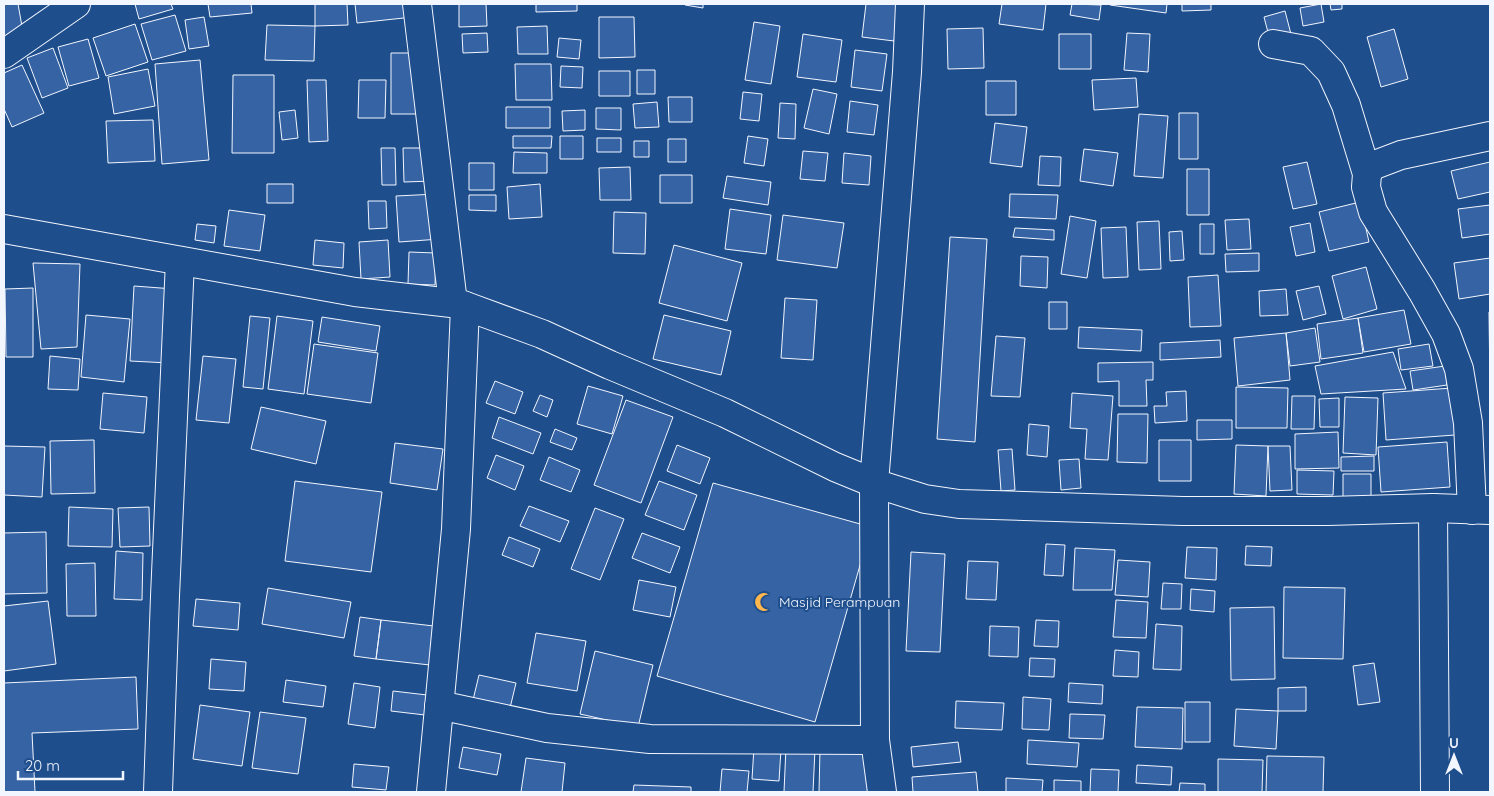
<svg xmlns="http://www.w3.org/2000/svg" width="1494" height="796" font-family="Quicksand,sans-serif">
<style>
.building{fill:#3563a3;stroke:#f2f6ff}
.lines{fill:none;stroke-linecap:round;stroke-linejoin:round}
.minor-casing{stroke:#f2f6ff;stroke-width:30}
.tertiary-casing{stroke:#f2f6ff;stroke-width:30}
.minor{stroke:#1f4e8c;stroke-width:28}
.tertiary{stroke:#1f4e8c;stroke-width:28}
.labels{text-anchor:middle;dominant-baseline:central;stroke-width:4;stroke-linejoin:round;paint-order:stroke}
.poi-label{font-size:14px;fill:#f2f6ff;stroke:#1f4e8c;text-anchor:start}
</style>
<rect width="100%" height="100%" fill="#1f4e8c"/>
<path class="building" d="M4 4H18L23 32 4 36Z
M135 4H171L173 9 139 19Z
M208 4H251L252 13 210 17Z
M315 4H347L348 25 315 26Z
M355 4H412L413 17 357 23Z
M459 4H486L487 26 459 27Z
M536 4H577V11L536 12Z
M685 4H703V8L685 5Z
M866 4H900L894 41 862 37Z
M1002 4H1046L1043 30 999 24Z
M1072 4 1101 5 1099 20 1070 15Z
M1111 4H1167L1166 13 1110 5Z
M1182 4H1211V10L1182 11Z
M1321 4 1324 22 1303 26 1300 8Z
M1330 4H1342V9L1331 10Z
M1285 11 1292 38 1271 44 1264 17Z
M175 15 186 51 152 60 141 24Z
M204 17 209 46 189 49 185 20Z
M599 17H634L635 57 599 58Z
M754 22 780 26 771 84 745 80Z
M135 24 148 62 106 76 93 38Z
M267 25 315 26 314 61 265 60Z
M547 26 548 54H518L517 27Z
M983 28 984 68 948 69 947 29Z
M1394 29 1408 79 1381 87 1367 37Z
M487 33 488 52 463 53 462 34Z
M1127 33 1150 34 1148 72 1124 70Z
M803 34 842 40 836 82 797 77Z
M1059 34H1091V69H1059Z
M559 38 581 40 579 59 557 57Z
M88 39 99 78 69 86 58 47Z
M53 48 68 88 42 98 27 58Z
M855 50 887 54 882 91 851 87Z
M391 53H420V114H391Z
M200 60 209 160 162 164 155 64Z
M515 64H551L552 100H516Z
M22 65 44 113 12 127 4 109V73Z
M561 66 583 67 582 88 560 87Z
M148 69 155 106 114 114 108 77Z
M637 70H655V94H637Z
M599 71H630V96H599Z
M233 75H274V153H232Z
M1136 78 1138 107 1094 110 1092 80Z
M307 80H326L328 141 309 142Z
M359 80H386L385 118H358Z
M986 81H1016V115H986Z
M813 89 837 94 829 134 804 128Z
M743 92 762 94 759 121 740 119Z
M668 97H692V122H669Z
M850 101 878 105 874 135 847 132Z
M657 102 659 127 635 128 633 104Z
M780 103 796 104 795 139 778 138Z
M506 107H550V128H506Z
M596 108H621V130L596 129Z
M295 110 298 138 282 140 279 112Z
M585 110V130L563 131 562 111Z
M1179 113H1198V159H1179Z
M1139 114 1168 116 1163 178 1134 176Z
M153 120 155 161 108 163 106 121Z
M995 123 1027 127 1022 167 990 163Z
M513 136H552L551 148H513Z
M560 136H583V159H560Z
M748 136 768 139 764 166 744 163Z
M597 138H621V152H597Z
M668 139H686V162H668Z
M634 141H649V157H634Z
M381 148H395L396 185H382Z
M403 148H433V181L404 182Z
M1084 149 1118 153 1113 186 1080 181Z
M803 151 828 153 825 181 800 179Z
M514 152 547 153V173H513Z
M844 153 871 156 869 185 842 183Z
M1040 156 1061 157 1060 186 1038 185Z
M1307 162 1317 204 1293 209 1283 167Z
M1490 162V192L1458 199 1451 171Z
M469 163H494V190H469Z
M630 167 631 200H600L599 168Z
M1187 169H1209V215H1187Z
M660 175H692V203H660Z
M727 176 771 182 768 205 723 198Z
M267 184H293V203H267Z
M540 184 542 217 509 219 507 187Z
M437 194 440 239 399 242 396 196Z
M1010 194 1058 195 1056 219 1009 217Z
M469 195H496V211L469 210Z
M368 201H386L387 228 369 229Z
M1360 202 1369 242 1329 251 1319 212Z
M1490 205V234L1462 238 1458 209Z
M730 209 771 215 766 254 725 249Z
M229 210 265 215 260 251 224 246Z
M614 212 646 213 645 254 613 253Z
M783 215 844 223 837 268 777 260Z
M1070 216 1096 221 1087 278 1061 274Z
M1249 219 1251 249 1227 250 1225 220Z
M1159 221 1161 269 1139 270 1137 222Z
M1310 223 1315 252 1296 256 1290 227Z
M197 224 216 226 214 243 195 240Z
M1200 224H1214V254H1200Z
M1126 227 1128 277 1103 278 1101 228Z
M1015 228 1054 230V240L1013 237Z
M1182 231 1184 260 1170 261 1169 232Z
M950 237 987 239 975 442 937 439Z
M315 240 344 243 343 268 313 265Z
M388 240 390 277 361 279 359 242Z
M674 245 742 263 727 321 659 303Z
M409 252 436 253 435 285 408 284Z
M1259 253V271L1226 272 1225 254Z
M1021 256 1048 257 1047 288 1020 286Z
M1490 258V294L1459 299 1454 263Z
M33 263 80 264 77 347 41 349Z
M1366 267 1377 309 1343 319 1332 276Z
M1218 275 1221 326 1190 327 1188 277Z
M134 286 174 289 169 363 130 361Z
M1319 286 1326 314 1303 320 1296 291Z
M33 288V357H6L5 289Z
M1286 289 1288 315 1260 316 1259 291Z
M785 298 817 300 813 360 781 358Z
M1049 302H1067V329H1049Z
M1404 310 1411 344 1364 352 1358 318Z
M1489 312H1490V389Z
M86 315 130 319 124 382 81 377Z
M664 315 731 331 721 375 653 359Z
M250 316 270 318 263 389 243 387Z
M277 316 313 321 304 394 268 389Z
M322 317 380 326 376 351 318 342Z
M1358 318 1363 353 1321 359 1317 324Z
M1079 327 1142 330 1141 351 1078 348Z
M1315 328 1320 362 1290 366 1286 333Z
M1286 333 1290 380 1238 386 1234 338Z
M996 336 1025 338 1020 397 991 396Z
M1220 340 1221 357 1160 360V343Z
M314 344 378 353 371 403 307 394Z
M1429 344 1433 366 1401 370 1398 349Z
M1393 352 1406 389 1321 394 1315 366Z
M50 356 80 359 78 390 48 389Z
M203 356 236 359 229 423 196 420Z
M1153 362V380H1146L1147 406H1119V381L1098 382V363Z
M1445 366 1447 385 1413 390 1410 371Z
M495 381 523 392 515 414 486 403Z
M588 386 623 396 612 434 577 424Z
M1236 387 1288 388 1287 428H1236Z
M1452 388 1455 435 1386 440 1383 393Z
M1186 391 1187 421 1155 423 1154 406H1167L1166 392Z
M103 393 147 397 144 433 100 429Z
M1072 393 1113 396 1108 460 1085 459 1087 429 1070 428Z
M540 395 553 400 547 417 533 411Z
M1292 396H1315L1314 429H1291Z
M1345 397 1378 398 1376 455 1343 453Z
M1339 398V427H1320L1319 399Z
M626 400 673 417 641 503 594 485Z
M261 407 326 421 316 464 251 449Z
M1118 414H1148L1147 463 1117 462Z
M499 417 541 433 533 454 492 438Z
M1197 420H1232V439L1197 440Z
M1029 424 1049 426 1047 457 1027 455Z
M555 429 577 438 572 450 550 442Z
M1338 432 1339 468 1295 469V434Z
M94 440 95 493 51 494 50 441Z
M1159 440H1191V481H1159Z
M1447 442 1450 487 1381 492 1378 447Z
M395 443 443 449 437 490 390 483Z
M677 445 710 458 700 484 667 471Z
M1236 445 1268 446 1266 496 1234 494Z
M4 446 45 447 42 497 4 495Z
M1268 446H1290L1292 490 1270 491Z
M1012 449 1015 490 1001 491 998 450Z
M496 455 524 466 515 490 487 478Z
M1374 456V471H1341V457Z
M549 457 580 470 571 492 540 480Z
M1079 459 1081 488 1061 490 1059 460Z
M1297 470 1334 471 1333 495 1297 494Z
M1343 474H1371V498H1343Z
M295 481 382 492 371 572 285 561Z
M659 481 697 495 684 530 645 515Z
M713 483 871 527 815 722 657 676Z
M529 506 569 521 560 542 520 526Z
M69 507 113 509 112 547 68 546Z
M149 507 150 546 120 547 118 508Z
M595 508 624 519 600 580 571 569Z
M46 532 47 593 4 594V533Z
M642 533 680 547 670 573 632 558Z
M509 537 540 549 533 567 502 555Z
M1046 544 1065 545 1063 576 1044 575Z
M1246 546 1272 547 1271 566 1245 565Z
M1187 547 1217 548 1216 580 1185 578Z
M1075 548 1115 550 1112 590H1073Z
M116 551 143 553 142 600 114 599Z
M911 552 945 554 940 652 906 651Z
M1118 560 1150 562 1148 597 1115 595Z
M968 561 998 562 996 600 966 599Z
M95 563 96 616H67L66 564Z
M639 580 676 587 670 617 633 610Z
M1163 583 1182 584 1181 609H1161Z
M1284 587 1345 588 1343 659 1283 658Z
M268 588 351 602 344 638 262 624Z
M1191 589 1215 591 1214 612 1190 610Z
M196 599 240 603 238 630 193 626Z
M1116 600 1148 602 1146 638 1113 637Z
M48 601 56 664 4 671V606Z
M1274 607 1275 679 1231 680 1230 608Z
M360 617 381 620 376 659 354 656Z
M381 620 434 626 430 665 376 659Z
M1036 620 1059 621 1058 647 1034 646Z
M1156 624 1182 626 1181 670 1153 669Z
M990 626 1019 627 1018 657 989 656Z
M536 633 586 641 577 691 527 683Z
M1115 650 1139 652 1138 677 1113 676Z
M595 651 653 665 638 727 580 714Z
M1030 658 1055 659 1054 677 1029 676Z
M211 659 246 662 244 691 209 689Z
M1374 663 1380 702 1358 705 1353 666Z
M479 675 516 683 510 708 473 700Z
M136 677 138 729 32 733 35 792H4V683Z
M286 680 326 686 323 707 283 702Z
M354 683 380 687 375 728 348 724Z
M1069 683 1103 685 1102 704 1068 702Z
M1306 687V711H1278V688Z
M393 691 427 695 425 715 391 711Z
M1023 697 1051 699 1049 730 1022 729Z
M956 701 1004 703 1002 730 955 728Z
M1185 702H1210V742H1185Z
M200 705 250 712 242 766 193 759Z
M1137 707 1183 708 1182 749 1135 747Z
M1236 709 1278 711 1276 749 1234 746Z
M260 712 306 718 298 774 252 768Z
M1070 714 1105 715 1103 739 1069 738Z
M1028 740 1079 743 1077 767 1027 764Z
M958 742 961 762 913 767 911 747Z
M463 747 501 754 497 775 459 768Z
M754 747 781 749 779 781 752 779Z
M786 747 815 749 813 792H784Z
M820 749 871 750 870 792H819Z
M1267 756 1324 757 1323 792H1266Z
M526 758 565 763 562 792H521Z
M1218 759 1263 760 1262 792H1218Z
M354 764 389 767 386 790 352 787Z
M1137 765 1172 767 1171 785 1136 783Z
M722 769 749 771 747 792H720Z
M1091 769 1119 770 1118 792H1090Z
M976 772 978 792H913L912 777Z
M1006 778 1043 780 1042 792H1006Z
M1054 780 1081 781V792H1054Z
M1180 783 1205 784V792H1179Z
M634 785 691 787V792H633Z"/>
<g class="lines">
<g class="minor-casing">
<path id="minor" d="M417 4 453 303
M1273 44 1311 51 1331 72 1346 105 1367 174
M4 54 76 4
M874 483 875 740 882 792
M1433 508 1435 792
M1472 510 1468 423 1459 369 1446 334 1422 291 1373 212 1366 187 1367 174 1372 166 1401 155 1490 136
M439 705 547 728 650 739 875 740
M158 792 165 596 180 261
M431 792 456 529 465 306"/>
</g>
<g class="tertiary-casing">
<path id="tertiary" d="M4 229 355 292 460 304 542 334 610 365 725 413 835 467 874 483 925 499 959 504 1183 511H1328L1433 508 1490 510
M874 483 907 72 910 4"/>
</g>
<use href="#minor" class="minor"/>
<use href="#tertiary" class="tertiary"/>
</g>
<defs>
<g id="mosque-bare" transform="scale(1.5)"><path d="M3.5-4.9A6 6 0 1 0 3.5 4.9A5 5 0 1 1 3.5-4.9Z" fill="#ffb74d" stroke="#1f4e8c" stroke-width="2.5" paint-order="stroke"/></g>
</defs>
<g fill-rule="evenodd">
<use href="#mosque-bare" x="764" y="602"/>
</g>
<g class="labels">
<g class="poi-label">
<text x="779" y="602">Masjid Perampuan</text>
</g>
</g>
<rect width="1494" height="796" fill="none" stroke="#f2f6ff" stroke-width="10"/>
<g transform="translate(1454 756)" stroke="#1f4e8c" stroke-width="4" paint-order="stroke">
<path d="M0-4L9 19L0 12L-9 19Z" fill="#f2f6ff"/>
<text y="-8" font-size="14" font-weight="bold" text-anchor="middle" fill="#f2f6ff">U</text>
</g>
<path d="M18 771v8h105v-8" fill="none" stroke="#f2f6ff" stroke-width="2.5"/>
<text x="25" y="771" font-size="15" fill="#f2f6ff" stroke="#1f4e8c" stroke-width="4" paint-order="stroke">20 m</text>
</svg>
